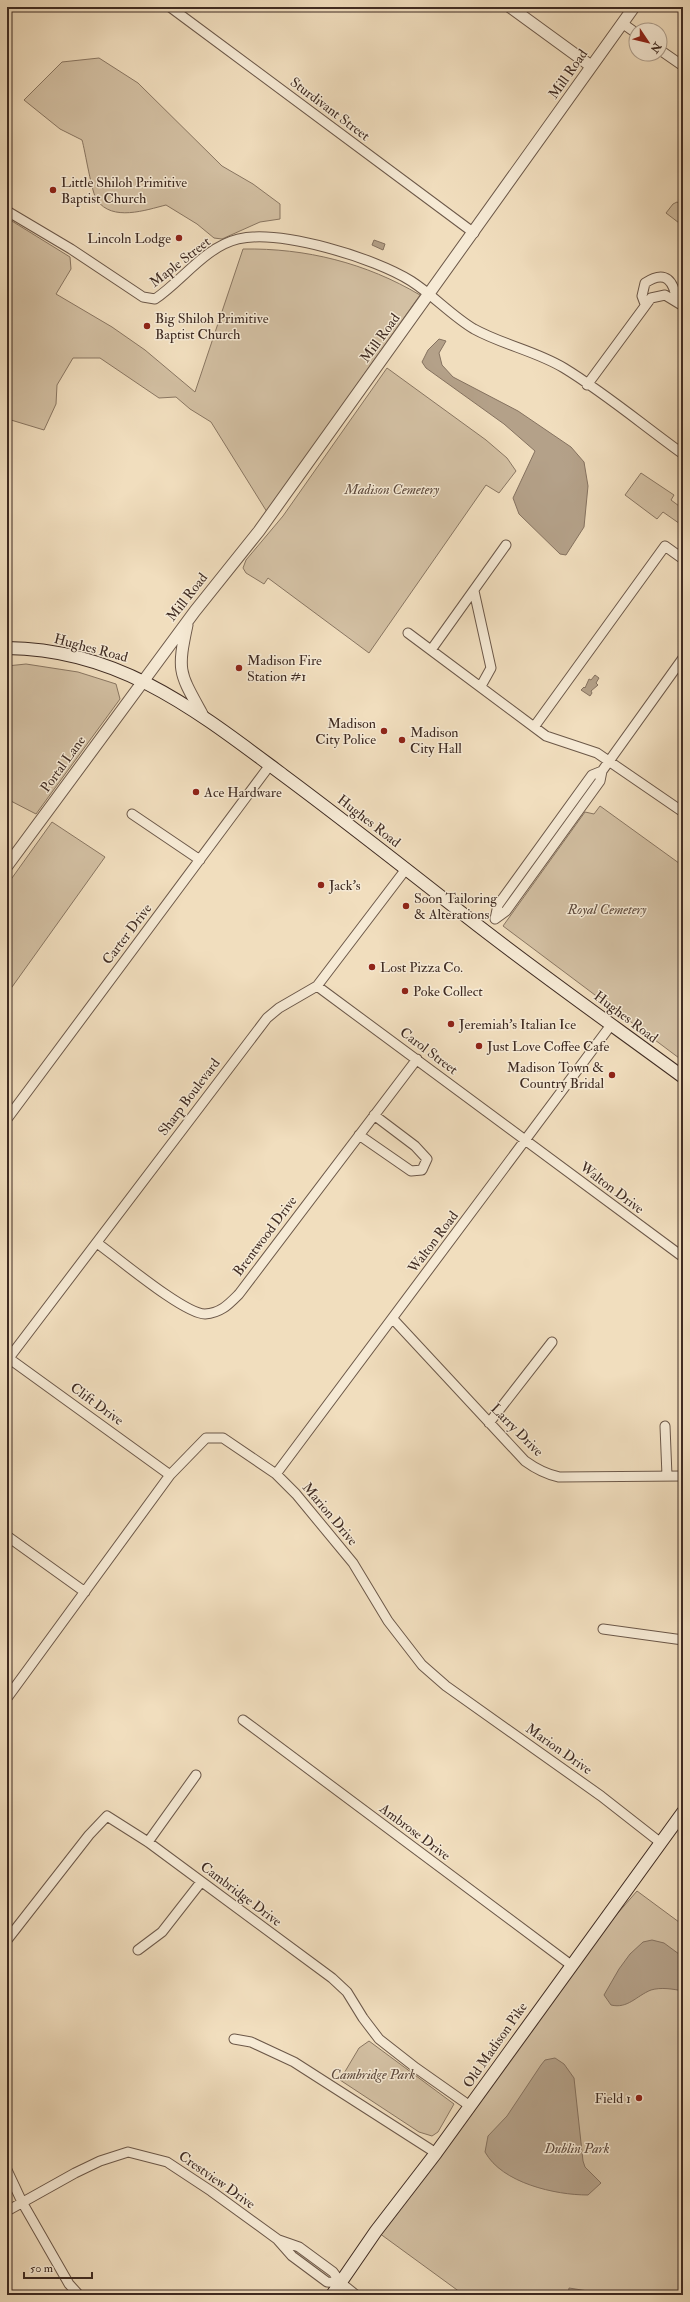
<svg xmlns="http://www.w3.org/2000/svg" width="690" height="2302" font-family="'IM FELL Double Pica',serif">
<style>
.green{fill:#d3c0a3;stroke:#897662}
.water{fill:#b4a189;stroke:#857260}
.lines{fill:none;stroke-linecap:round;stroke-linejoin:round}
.minor-casing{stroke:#6c5849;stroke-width:11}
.tertiary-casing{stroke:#6c5849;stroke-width:13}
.secondary-casing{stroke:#3f2b22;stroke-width:14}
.minor{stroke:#f6ead5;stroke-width:9}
.tertiary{stroke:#f6ead5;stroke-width:11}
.secondary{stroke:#f6ead5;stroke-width:12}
.poi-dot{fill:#8f2418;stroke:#f6ead5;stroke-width:1.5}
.labels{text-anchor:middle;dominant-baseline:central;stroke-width:3;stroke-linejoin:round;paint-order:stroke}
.street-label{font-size:14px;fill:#3f2b22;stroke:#f6ead5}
.poi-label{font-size:14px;fill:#3f2b22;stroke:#f6ead5;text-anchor:start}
.park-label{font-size:14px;font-style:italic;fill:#5d493c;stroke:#f6ead5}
</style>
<rect width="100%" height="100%" fill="#f1debe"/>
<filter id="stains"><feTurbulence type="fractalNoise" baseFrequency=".005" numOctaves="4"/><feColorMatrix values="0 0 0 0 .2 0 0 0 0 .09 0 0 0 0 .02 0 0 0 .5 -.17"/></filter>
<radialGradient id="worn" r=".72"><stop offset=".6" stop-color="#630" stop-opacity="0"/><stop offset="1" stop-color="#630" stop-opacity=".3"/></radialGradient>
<path class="green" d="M99 58 138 83 222 166 253 184 280 204V219L260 222 222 239 214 238 197 224 166 205C146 210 112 222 97 200 92 195 85 150 82 140L60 129 24 100 62 62Z
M677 202 683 205V226L666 213 673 204Z
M7 218 70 257 71 269 56 294 112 327 145 350 195 392 243 249C306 248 366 263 420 295L267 512 211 422 190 409 176 397 159 398 100 358H73L57 385 56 404 44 430 11 420 7 416Z
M387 368 486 440 507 458 516 471 499 493 486 485 369 653 268 578 264 584 246 573 243 568 246 560 283 516Z
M641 473 674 495 671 500 683 509V526L663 512 657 519 625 495Z
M26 664 78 672 116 684 120 699 36 814 7 799V666Z
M600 806 683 866V1061L503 926 585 812 594 814Z
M52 822 105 857 7 994V885Z
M637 1891 683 1925V2295H464L379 2233 598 1936Z
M369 2041 454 2104 438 2132 432 2136 419 2132 340 2080 359 2048Z"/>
<path class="water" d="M374 240 385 244 383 250 372 245Z
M439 339 446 341 439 353 442 365 453 377 518 411 571 447 584 462 588 486 584 527 566 555 560 554 519 514 513 498 535 451 504 424 426 368 422 362 428 350Z
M595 675 599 678 596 683 598 685 591 691 592 693 590 696 581 690 584 687 585 688 589 679 591 680Z
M652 1940 664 1943 683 1957V1991C673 1989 661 1987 651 1990 636 1996 628 2009 611 2005L604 1995 619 1969 630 1954 643 1942Z
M555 2058 564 2064 574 2078 583 2161 585 2167 601 2183 588 2195C555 2195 502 2183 485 2152L488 2136 507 2116 541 2065 545 2060Z
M569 2288 588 2291V2295H568Z"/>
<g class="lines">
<g class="minor-casing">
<path id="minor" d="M170 7 474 233
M622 23 636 33
M660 50 683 66
M7 211 71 249 143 297 155 299C182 281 205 247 238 239 280 229 375 258 411 281 433 295 452 316 474 329 503 345 536 351 564 368 605 393 644 426 683 454
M645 304 642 296 645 283C666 269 674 281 677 302
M587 385 651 298 665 295 683 306
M474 591 491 668 481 686
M408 633 546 736 597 753 683 812
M431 650 506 545
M534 727 665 546 683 559
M602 771 592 775 498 905 495 919 506 911 600 781 602 771 683 658
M132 814 200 860
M317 986 683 1257
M7 1119 270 765
M359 1135 411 1171 422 1170 427 1159 415 1146 374 1115
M97 1243C118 1258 184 1314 205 1314 221 1313 229 1304 239 1294L417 1059
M393 1319 525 1461C536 1469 545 1474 559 1477L683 1476
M7 1357 170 1475
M9 1358 267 1018 279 1008 317 986 406 869
M489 1423 552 1342
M665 1426 667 1476
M276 1474 611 1025
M7 1536 85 1592
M603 1629 683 1640
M7 1698 170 1475 206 1438H223L276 1474 296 1494 353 1563 388 1621 422 1665 446 1686 601 1796 661 1843
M243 1720 571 1965
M148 1842 196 1775
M7 1940 89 1835 107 1816 148 1842 332 1978 347 1992 363 2018 379 2039 416 2068 470 2106
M138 1950 162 1932 201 1882
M234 2039 251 2042 294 2062 436 2153
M7 2170 22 2202 69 2284 79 2295
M7 2211 75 2173 100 2161 128 2152 167 2162 211 2191 277 2239 292 2256 327 2282 341 2283
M279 2240 299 2247 333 2272 341 2283 356 2295"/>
</g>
<g class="tertiary-casing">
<path id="tertiary" d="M510 7 591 66
M187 625C177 672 179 672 202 714
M7 866 195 611 259 531 634 7"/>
</g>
<g class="secondary-casing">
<path id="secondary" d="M7 648C120 649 197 711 283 775 345 821 406 869 467 917 537 972 611 1024 683 1077
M332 2295 376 2231 436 2153 683 1812"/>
</g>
<use href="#minor" class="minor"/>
<use href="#tertiary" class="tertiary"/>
<use href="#secondary" class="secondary"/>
</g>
<g class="poi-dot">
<circle cx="53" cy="190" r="4"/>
<circle cx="179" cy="238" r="4"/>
<circle cx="147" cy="326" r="4"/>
<circle cx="239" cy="668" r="4"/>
<circle cx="384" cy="731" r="4"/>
<circle cx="402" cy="740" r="4"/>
<circle cx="196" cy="792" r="4"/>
<circle cx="321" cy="885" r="4"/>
<circle cx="406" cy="906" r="4"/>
<circle cx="372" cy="967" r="4"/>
<circle cx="405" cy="991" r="4"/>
<circle cx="451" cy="1024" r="4"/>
<circle cx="479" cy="1046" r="4"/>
<circle cx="612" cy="1075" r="4"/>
<circle cx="639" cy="2098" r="4"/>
</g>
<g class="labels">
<g class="street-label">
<text transform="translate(568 74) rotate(-55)">Mill Road</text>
<text transform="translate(330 109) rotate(37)">Sturdivant Street</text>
<text transform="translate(180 262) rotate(-38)">Maple Street</text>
<text transform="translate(380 338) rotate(-54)">Mill Road</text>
<text transform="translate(187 597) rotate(-52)">Mill Road</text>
<text transform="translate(91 648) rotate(15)">Hughes Road</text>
<text transform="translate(63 764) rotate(-54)">Portal Lane</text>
<text transform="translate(369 821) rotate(38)">Hughes Road</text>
<text transform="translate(127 934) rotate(-53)">Carter Drive</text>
<text transform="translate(626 1017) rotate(37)">Hughes Road</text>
<text transform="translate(429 1051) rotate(37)">Carol Street</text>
<text transform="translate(189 1097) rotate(-53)">Sharp Boulevard</text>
<text transform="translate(612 1188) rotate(37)">Walton Drive</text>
<text transform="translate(265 1236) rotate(-53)">Brentwood Drive</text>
<text transform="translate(433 1242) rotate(-53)">Walton Road</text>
<text transform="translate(97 1404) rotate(36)">Clift Drive</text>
<text transform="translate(517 1430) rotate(45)">Larry Drive</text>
<text transform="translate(330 1514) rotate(50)">Marion Drive</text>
<text transform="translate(559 1749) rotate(35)">Marion Drive</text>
<text transform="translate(415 1832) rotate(37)">Ambrose Drive</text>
<text transform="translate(241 1894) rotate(37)">Cambridge Drive</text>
<text transform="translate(495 2045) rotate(-55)">Old Madison Pike</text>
<text transform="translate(217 2180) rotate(35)">Crestview Drive</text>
</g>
<g class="poi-label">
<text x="61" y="182">Little Shiloh Primitive<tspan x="61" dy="16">Baptist Church</tspan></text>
<text x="171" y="238" text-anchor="end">Lincoln Lodge</text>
<text x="155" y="318">Big Shiloh Primitive<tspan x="155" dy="16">Baptist Church</tspan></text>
<text x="247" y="660">Madison Fire<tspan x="247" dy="16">Station #1</tspan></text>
<text x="376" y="723" text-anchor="end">Madison<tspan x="376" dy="16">City Police</tspan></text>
<text x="410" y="732">Madison<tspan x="410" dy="16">City Hall</tspan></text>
<text x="204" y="792">Ace Hardware</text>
<text x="329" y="885">Jack's</text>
<text x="414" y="898">Soon Tailoring<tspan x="414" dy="16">&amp; Alterations</tspan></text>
<text x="380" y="967">Lost Pizza Co.</text>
<text x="413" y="991">Poke Collect</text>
<text x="459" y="1024">Jeremiah's Italian Ice</text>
<text x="487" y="1046">Just Love Coffee Cafe</text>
<text x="604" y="1067" text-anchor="end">Madison Town &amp;<tspan x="604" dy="16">Country Bridal</tspan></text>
<text x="631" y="2098" text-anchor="end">Field 1</text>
</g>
<g class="park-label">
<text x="392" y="489">Madison Cemetery</text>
<text x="607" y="909">Royal Cemetery</text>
<text x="373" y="2074">Cambridge Park</text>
<text x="577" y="2148">Dublin Park</text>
</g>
</g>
<rect width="690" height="2302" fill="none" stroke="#f1debe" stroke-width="24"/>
<rect x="8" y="8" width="674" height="2286" fill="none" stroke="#3f2b22" stroke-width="2"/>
<rect x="12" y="12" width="666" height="2278" fill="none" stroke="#3f2b22"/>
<g transform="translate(648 42) rotate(125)"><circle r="19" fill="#f6ead5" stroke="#ad9e8d"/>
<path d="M0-3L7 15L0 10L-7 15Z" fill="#8f2418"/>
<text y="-6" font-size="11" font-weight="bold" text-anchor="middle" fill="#3f2b22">N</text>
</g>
<path d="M24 2272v6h68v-6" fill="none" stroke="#3f2b22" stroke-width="2"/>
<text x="30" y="2272" font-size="12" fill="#3f2b22" stroke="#f6ead5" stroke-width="3" paint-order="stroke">50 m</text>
<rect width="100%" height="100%" filter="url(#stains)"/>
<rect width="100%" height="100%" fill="url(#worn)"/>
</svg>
